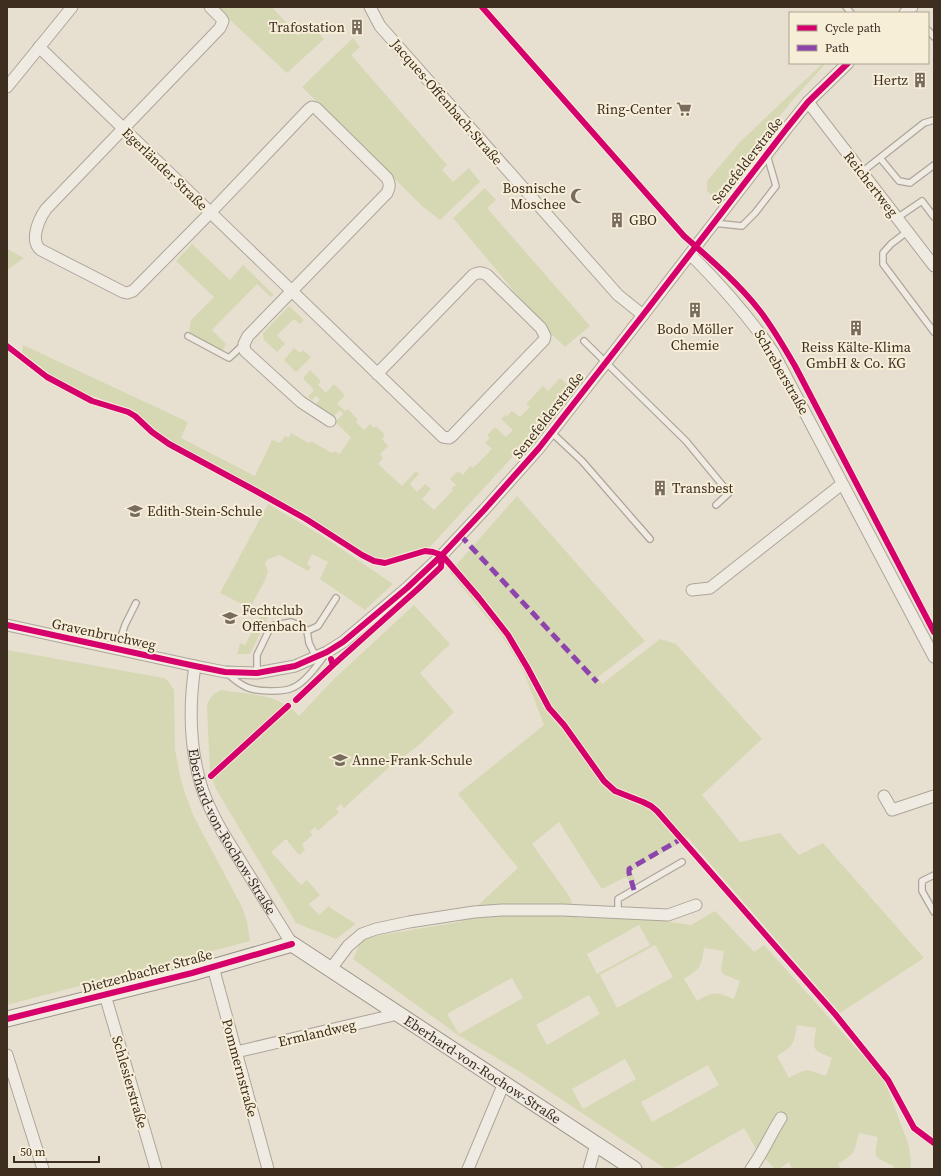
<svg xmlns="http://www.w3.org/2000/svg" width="941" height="1176" font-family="'Source Serif 4',serif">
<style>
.green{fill:#d6d7b3;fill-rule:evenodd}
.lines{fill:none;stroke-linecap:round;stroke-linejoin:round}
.service-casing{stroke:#ada599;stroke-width:8}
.minor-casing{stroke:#ada599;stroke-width:13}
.secondary-casing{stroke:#9c958a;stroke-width:17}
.service{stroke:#efebe3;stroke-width:5.5}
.minor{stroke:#efebe3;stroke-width:11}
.secondary{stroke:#efebe3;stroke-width:15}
.quiet{stroke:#8e44ad;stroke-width:5;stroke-dasharray:10 5;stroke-linecap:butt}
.cycleway-casing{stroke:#f7eed8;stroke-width:8}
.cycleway{stroke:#d6006c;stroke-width:6}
.labels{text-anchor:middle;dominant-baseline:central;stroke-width:4;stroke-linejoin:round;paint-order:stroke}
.poi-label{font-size:14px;fill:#3d2e20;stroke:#f7eed8;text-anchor:start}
.street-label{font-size:14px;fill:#3d2e20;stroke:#f7eed8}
</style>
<rect width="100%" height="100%" fill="#e7e0d1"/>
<path class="green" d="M216 7H272L298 36 311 24 324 39 287 73Z
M353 38 360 47 351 55 447 165 442 170 453 182 469 168 480 182 440 220 422 206 302 87Z
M823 63H826L791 102 714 197 707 191V181L740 142Z
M485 188 496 200 487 208 590 326 565 347 544 327 453 218Z
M192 244 230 280 243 265 274 295 271 297 257 284 212 330 226 344 222 352 189 333 191 320 214 297 176 261Z
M7 249 24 258 7 270Z
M288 307H290L304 320 300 324 294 319 277 335 285 344 277 352 264 340 263 333Z
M23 345 188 422 181 438 255 476 272 440 280 443 285 436 289 438 291 433 309 443 311 441 332 453 334 451 340 454 351 437 335 422 343 414 340 410 332 418 316 404 320 399 315 396 312 400 308 397 314 390 303 378 310 370 321 381 318 385 326 393 334 384 345 395 337 404 345 411 348 409 358 420 356 422 364 430 370 424 374 428 376 426 385 435 382 439 388 446 380 454 383 458 378 464 402 486 416 471 419 474 410 484 417 492 425 484 431 489 422 499 434 510 453 490 451 489 456 485 450 479 458 471 463 475 470 466 473 468 492 449 485 443 490 438 487 435 495 427 506 437 513 430 501 419 505 415 507 416 512 411 520 417 530 407 526 404 543 386 548 391 560 378 569 386 526 442 429 548 406 552 392 558 374 559 292 507 174 446 157 434 146 422 130 409 77 391 45 372 22 354Z
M294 348 300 353 303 350 311 357 296 372 284 360Z
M517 496 645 641 598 677 602 684 660 639 676 644 762 739 702 795 740 842 780 833 799 855 823 843 924 958 840 1013 688 838 631 871 636 881C632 883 629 880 625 877L602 889 588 868 559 822 532 844 569 896 578 918H643L691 925 715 911 754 952 764 945 884 1079 909 1146 911 1163 910 1169H893L894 1166C873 1157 874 1159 878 1137L859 1133C853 1154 857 1152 838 1164L841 1169H792L789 1162 779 1169H775L756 1149 744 1128 678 1166 670 1169H666L522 1073 458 1035 353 959 359 945 367 938 381 935 460 922 518 868 458 794 544 725 523 670 502 636 450 572ZM639 925 650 945 597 974 587 954ZM655 945 673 977 617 1008 600 975ZM704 948 724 951 721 970 723 974 740 981 734 999C715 992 715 991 697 1001L684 979C701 968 701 968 704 948ZM512 978 523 998 459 1034 447 1014ZM589 995 600 1014 547 1045 536 1025ZM797 1025 816 1028C813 1051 811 1049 832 1058L826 1076C805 1069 809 1067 789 1078L777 1056C794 1045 793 1046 797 1025ZM625 1059 636 1079 583 1109 572 1089ZM708 1065 719 1085 652 1122 641 1102Z
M268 504 321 535 393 584 365 610 320 579 328 562 312 554 307 564 311 567 308 571 280 555 268 559 265 564 268 571 265 580 250 608 220 593Z
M414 605 450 644 420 673 454 712 419 745 386 770 344 808 341 804 336 809 339 812 318 831 315 827 310 832 313 835 302 844 305 850 299 855 286 839 271 852 301 885 307 880 320 895 309 904 319 915 329 906 332 909 356 924 336 939 296 923 216 789 210 773 207 707C209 698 212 694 221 690 239 693 266 694 282 703 289 706 294 711 299 716L335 678Z
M262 612 269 615 250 654H237L240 643 245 645Z
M7 650 164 678 168 681 174 690 175 750 180 776 185 793 193 815 242 907 247 922 250 941 7 1005Z"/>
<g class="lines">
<g class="service-casing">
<path id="service" d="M846 7 851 13
M928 30 934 37
M880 158 899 181 910 183 934 165
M862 172 924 123 934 120
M897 218 922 201 934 217
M713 223 742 226 755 213 776 186 767 155
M908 231 891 244 883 253V264L934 332
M188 336 229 358 244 344
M584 341 686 441 729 493 716 505
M551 432 582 461 650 539
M307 631 318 626 336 598
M117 649 125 625 136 603
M227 673C242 687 250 691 271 691 277 691 286 691 292 688 304 684 317 666 324 656
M257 673V655L271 626 291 622 303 626 307 631 309 643 316 657
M934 875 922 881V891L934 912
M618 913V899L682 862"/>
</g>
<g class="minor-casing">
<g id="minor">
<path d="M210 7 221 18 223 21 220 28 46 209C39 219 29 241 41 250L123 292 127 293 133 291 210 213 309 109 312 107 316 108 387 178C390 184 390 187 387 193L248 336 244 344 245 351 301 402 330 421"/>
<path d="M370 7 380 26 618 295 643 315"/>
<path d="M905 13 912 7"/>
<path d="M39 47 443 437 449 438 452 436 544 340 545 336 541 328 487 275C481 272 479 272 473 275L377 374"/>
<path d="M7 87 72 7"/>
<path d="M808 102 934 266"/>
<path d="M690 254C721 285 748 315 773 352L934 657"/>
<path d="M692 590 710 588 842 484"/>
<path d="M7 625 195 666 225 672 257 673 295 666 327 652 343 642 407 588 442 555 484 510 539 448 643 315 787 128 808 102 848 63"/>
<path id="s1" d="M195 666C189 705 190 748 201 785 206 802 214 817 223 833L292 944"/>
<path d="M884 796 892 810 934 796"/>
<path d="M213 967 268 1169"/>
<path d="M330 970 348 946 362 934 376 929 409 922 474 912 502 910H563L668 915 696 905"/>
<path d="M105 995 156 1169"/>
<path d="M236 1052 398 1014"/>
<path d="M7 1055 43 1169"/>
<path d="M468 1169 504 1083"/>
<path d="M589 1169 596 1144"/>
<path d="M751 1169C763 1153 770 1135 781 1118"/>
</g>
</g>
<g class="secondary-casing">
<g id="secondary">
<path id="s2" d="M7 1019 192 973 292 944 634 1169"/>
</g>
</g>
<use href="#service" class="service"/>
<use href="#minor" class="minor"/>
<use href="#secondary" class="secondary"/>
<path class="quiet" d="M460 535 597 682
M634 890 629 873V869L681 839"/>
<g class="cycleway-casing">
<path id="cycleway" d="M482 7 684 236C710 259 738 283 760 311 773 328 784 347 795 366L934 632
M7 346 47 377 92 401 128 412 135 416 152 432 169 444 256 491 306 519 362 555 374 561 385 563 425 551 433 552 442 555 479 598 508 635 527 667 549 708 564 725 604 781 615 791 643 802 651 806 657 811 835 1014 888 1080 914 1128 934 1143
M7 625 195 666 225 672 257 673 295 666 327 652 343 642 407 588 442 555 484 510 539 448 643 315 787 128 808 102 848 63
M333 665 419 588 441 567 442 555
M296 700 333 665 331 659
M211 776 288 706
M7 1019 192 973 292 944"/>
</g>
<use href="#cycleway" class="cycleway"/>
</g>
<defs>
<g id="building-bare" transform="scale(1.2)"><path d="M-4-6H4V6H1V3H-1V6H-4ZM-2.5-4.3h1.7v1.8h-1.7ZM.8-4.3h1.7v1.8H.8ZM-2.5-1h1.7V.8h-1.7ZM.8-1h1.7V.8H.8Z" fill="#786c5e" stroke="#f7eed8" stroke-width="2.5" paint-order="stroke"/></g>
<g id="supermarket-bare" transform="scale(1.2)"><path d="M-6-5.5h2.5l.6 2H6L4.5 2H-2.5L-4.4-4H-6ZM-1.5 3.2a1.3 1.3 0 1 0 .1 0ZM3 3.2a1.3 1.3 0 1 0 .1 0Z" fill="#786c5e" stroke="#f7eed8" stroke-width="2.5" paint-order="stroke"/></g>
<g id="mosque-bare" transform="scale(1.2)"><path d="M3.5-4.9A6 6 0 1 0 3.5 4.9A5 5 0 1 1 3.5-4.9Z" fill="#786c5e" stroke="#f7eed8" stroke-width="2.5" paint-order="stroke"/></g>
<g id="school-bare" transform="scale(1.2)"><path d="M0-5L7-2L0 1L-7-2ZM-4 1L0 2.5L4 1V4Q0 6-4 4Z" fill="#786c5e" stroke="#f7eed8" stroke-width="2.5" paint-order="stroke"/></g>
</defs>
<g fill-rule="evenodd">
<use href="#building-bare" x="357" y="27"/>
<use href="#building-bare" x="920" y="80"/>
<use href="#supermarket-bare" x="684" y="109"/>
<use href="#mosque-bare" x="578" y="196"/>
<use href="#building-bare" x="617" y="220"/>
<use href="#building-bare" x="695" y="310"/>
<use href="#building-bare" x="856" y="328"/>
<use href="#building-bare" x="660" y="488"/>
<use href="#school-bare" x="135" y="511"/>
<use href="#school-bare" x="230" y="618"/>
<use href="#school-bare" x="340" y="760"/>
</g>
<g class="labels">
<g class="poi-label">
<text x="345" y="27" text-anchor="end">Trafostation</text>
<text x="908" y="80" text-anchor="end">Hertz</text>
<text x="672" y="109" text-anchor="end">Ring-Center</text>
<text x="566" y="188" text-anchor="end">Bosnische<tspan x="566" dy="16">Moschee</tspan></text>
<text x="629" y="220">GBO</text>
<text x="695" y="329" text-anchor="middle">Bodo Möller<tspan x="695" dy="16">Chemie</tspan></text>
<text x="856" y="347" text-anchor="middle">Reiss Kälte-Klima<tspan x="856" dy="16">GmbH &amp; Co. KG</tspan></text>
<text x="672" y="488">Transbest</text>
<text x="147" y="511">Edith-Stein-Schule</text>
<text x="242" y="610">Fechtclub<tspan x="242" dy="16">Offenbach</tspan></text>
<text x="352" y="760">Anne-Frank-Schule</text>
</g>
<g class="street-label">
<text transform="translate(447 102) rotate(49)">Jacques-Offenbach-Straße</text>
<text transform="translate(747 160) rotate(-52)">Senefelderstraße</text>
<text transform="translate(165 169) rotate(44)">Egerländer Straße</text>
<text transform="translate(871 184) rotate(52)">Reichertweg</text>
<text transform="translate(782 372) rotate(60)">Schreberstraße</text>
<text transform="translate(548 415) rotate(-52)">Senefelderstraße</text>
<text transform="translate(104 634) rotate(12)">Gravenbruchweg</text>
<text stroke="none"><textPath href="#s1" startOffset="175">Eberhard-von-Rochow-Straße</textPath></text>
<text transform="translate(147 971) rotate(-15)">Dietzenbacher Straße</text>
<text transform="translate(317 1033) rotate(-13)">Ermlandweg</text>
<text transform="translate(240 1068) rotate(75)">Pommernstraße</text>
<text stroke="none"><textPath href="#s2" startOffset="523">Eberhard-von-Rochow-Straße</textPath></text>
<text transform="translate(130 1082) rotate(74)">Schlesierstraße</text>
</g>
</g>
<rect width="941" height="1176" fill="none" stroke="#3d2e20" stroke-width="16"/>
<rect x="789" y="12" width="140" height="52" fill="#f7eed8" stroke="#ada18e"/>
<rect x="797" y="25" width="20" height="6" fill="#d6006c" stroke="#ada18e"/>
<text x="825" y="32" font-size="12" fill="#3d2e20">Cycle path</text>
<rect x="797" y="45" width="20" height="6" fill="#8e44ad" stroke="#ada18e"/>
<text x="825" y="52" font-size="12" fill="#3d2e20">Path</text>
<path d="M14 1156v6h85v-6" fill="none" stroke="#3d2e20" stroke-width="2"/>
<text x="20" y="1156" font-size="12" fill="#3d2e20" stroke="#f7eed8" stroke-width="3" paint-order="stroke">50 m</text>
</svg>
